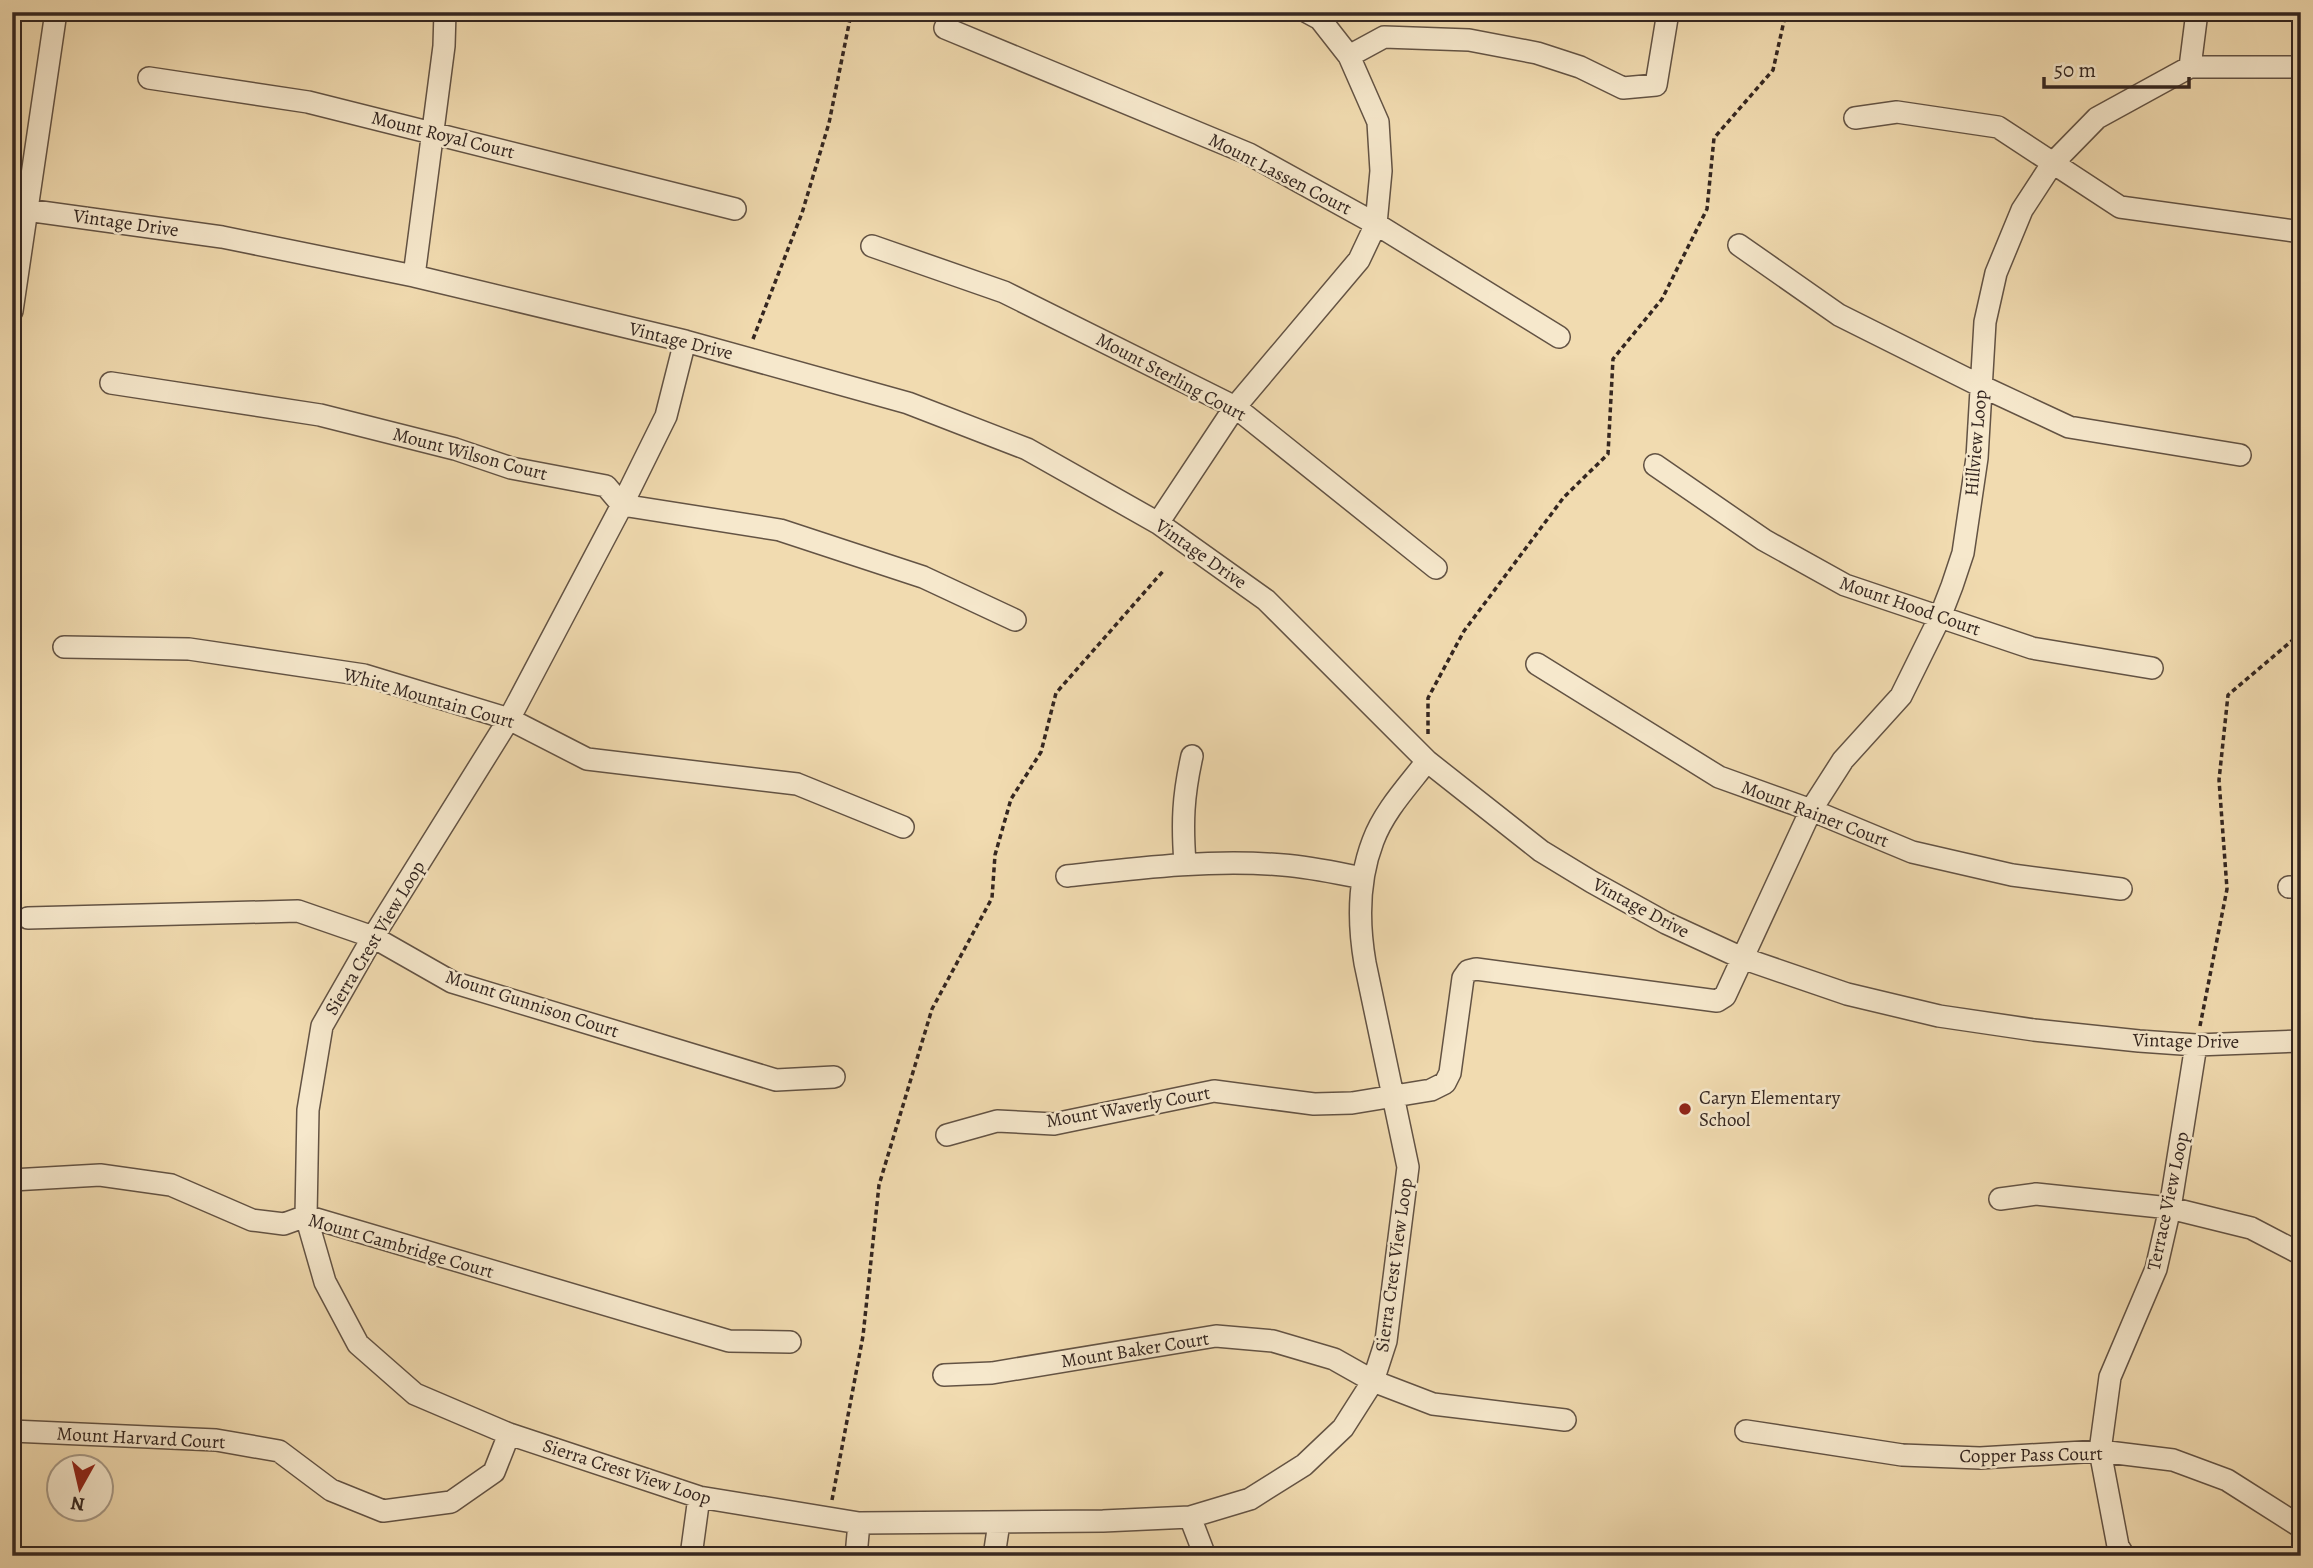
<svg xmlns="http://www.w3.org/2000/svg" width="2313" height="1568" font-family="Alegreya,serif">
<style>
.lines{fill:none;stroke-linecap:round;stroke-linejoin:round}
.minor-casing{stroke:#635344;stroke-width:24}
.path{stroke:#342620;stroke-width:3.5;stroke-dasharray:5 3.5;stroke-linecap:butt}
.minor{stroke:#f6e8cc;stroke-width:21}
.poi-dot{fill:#8f2418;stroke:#f6e8cc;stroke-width:2.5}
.labels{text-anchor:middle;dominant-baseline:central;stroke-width:5;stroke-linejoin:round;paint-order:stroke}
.street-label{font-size:19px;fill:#342620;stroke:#f6e8cc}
.poi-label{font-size:19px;fill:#342620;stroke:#f6e8cc;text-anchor:start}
</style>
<rect width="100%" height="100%" fill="#f1dbb0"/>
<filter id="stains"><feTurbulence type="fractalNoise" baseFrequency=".00286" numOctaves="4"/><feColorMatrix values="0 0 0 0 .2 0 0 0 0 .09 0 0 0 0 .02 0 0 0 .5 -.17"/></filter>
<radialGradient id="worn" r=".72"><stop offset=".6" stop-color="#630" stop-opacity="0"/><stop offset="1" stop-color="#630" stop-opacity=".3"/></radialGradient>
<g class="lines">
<g class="minor-casing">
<path id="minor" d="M945 28 1249 154 1376 224 1559 337
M1349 56 1384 37 1469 40 1537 53 1580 67 1623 88 1656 85 1668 12
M2190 67 2197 12
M149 78 308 102 735 209
M1855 118 1897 112 1998 127 2120 207 2301 232
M12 208 222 237 414 276 685 341 908 403 1027 449 1158 523 1266 600 1427 761 1541 851 1592 882 1666 923 1742 958 1847 994 1939 1016 2034 1030 2139 1041 2196 1045 2301 1041
M1739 245 1839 315 1981 386 2069 427 2240 455
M872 246 1004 292 1235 407 1436 568
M414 276 444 46 445 12
M12 311 56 12
M685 341 666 416 622 505 509 719 373 937 322 1026 308 1110 306 1216 325 1282 358 1344 415 1394 509 1434 699 1497 859 1523 1103 1521 1190 1517 1250 1499 1304 1465 1343 1428 1373 1381 1386 1341 1408 1167 1365 963C1358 922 1358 880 1373 841 1384 811 1408 786 1427 761
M111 383 320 415 455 449 511 468 606 486 622 505 780 530 923 577 1015 620
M1655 465 1764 540 1845 585 2032 648 2152 668
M1158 523 1235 407 1359 260 1376 224 1381 171 1378 122 1349 56 1320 19 1307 12
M64 647 189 649 364 675 509 719 587 759 797 784 903 827
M1537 664 1719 777 1811 810 1912 852 2012 875 2121 889
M1185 863C1182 823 1183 796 1192 756
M1067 876C1139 868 1210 859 1283 865 1310 867 1337 873 1363 878
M2289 887H2301
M28 918 298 911 373 937 452 982 776 1080 834 1077
M947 1135 997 1121 1054 1124 1214 1091 1314 1104 1352 1103 1431 1090 1445 1083 1450 1073 1463 978 1468 971 1476 969 1717 1001 1725 996 1811 810 1843 760 1901 696 1940 617 1952 586 1963 553 1977 458 1985 322 1996 273 2022 210 2052 164 2097 118 2190 67H2301
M12 1180 100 1175 171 1185 252 1220 284 1224 306 1216 729 1341 790 1342
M2000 1199 2036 1194 2170 1208 2251 1228 2301 1254
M944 1375 992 1373 1216 1336 1273 1341 1334 1359 1373 1381 1433 1404 1565 1420
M12 1431 216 1440 279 1451 331 1490 383 1511 451 1502 494 1472 509 1434
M1746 1431 1902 1455 1980 1458 2100 1451 2173 1460 2227 1480 2301 1527
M1190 1517 1205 1556
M691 1556 699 1497
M856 1556 859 1523
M994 1556 999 1523
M2124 1556 2118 1546 2100 1451 2110 1377 2156 1269 2170 1208 2196 1045"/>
</g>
<path class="path" d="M753 339 802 213 829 123 850 19 860 12
M1428 734V698L1464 631 1564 497 1608 454 1613 359 1662 299 1707 209 1714 138 1773 70 1786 12
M2200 1026 2227 889 2219 780 2228 695 2301 633
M832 1500 863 1336 879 1185 932 1009 992 898 995 855 1011 799 1041 752 1056 693 1164 570"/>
<use href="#minor" class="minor"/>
</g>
<circle class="poi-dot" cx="1685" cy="1109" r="7"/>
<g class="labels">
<g class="street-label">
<text transform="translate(443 135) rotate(14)">Mount Royal Court</text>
<text transform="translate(1280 174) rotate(27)">Mount Lassen Court</text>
<text transform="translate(126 223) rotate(8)">Vintage Drive</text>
<text transform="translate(681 341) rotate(14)">Vintage Drive</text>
<text transform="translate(1171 377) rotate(28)">Mount Sterling Court</text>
<text transform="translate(1976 443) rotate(-85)">Hillview Loop</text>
<text transform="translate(470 454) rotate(15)">Mount Wilson Court</text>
<text transform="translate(1201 554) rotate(35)">Vintage Drive</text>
<text transform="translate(1910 606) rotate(19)">Mount Hood Court</text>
<text transform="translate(429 698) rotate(16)">White Mountain Court</text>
<text transform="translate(1815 814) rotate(21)">Mount Rainer Court</text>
<text transform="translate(1641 908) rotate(28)">Vintage Drive</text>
<text transform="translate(375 938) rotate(-59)">Sierra Crest View Loop</text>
<text transform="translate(532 1004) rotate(18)">Mount Gunnison Court</text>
<text transform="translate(2186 1041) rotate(1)">Vintage Drive</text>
<text transform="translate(1128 1107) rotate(-10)">Mount Waverly Court</text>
<text transform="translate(2168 1201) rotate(-78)">Terrace View Loop</text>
<text transform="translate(401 1246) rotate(16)">Mount Cambridge Court</text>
<text transform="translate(1394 1265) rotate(-82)">Sierra Crest View Loop</text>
<text transform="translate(1135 1350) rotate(-9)">Mount Baker Court</text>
<text transform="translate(141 1438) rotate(3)">Mount Harvard Court</text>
<text transform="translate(2031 1455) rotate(-1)">Copper Pass Court</text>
<text transform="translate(627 1472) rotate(18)">Sierra Crest View Loop</text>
</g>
<g class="poi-label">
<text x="1699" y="1098">Caryn Elementary<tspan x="1699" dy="22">School</tspan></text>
</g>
</g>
<rect width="2313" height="1568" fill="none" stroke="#f1dbb0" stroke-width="42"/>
<rect x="14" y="14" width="2285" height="1540" fill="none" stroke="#342620" stroke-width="3.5"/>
<rect x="21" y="21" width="2271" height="1526" fill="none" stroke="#342620" stroke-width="2"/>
<g transform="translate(80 1488) rotate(188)"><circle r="33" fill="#f6e8cc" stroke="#a89a87" stroke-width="2"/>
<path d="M0-5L12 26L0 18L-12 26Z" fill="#8f2418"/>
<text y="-10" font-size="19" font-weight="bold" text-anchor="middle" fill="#342620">N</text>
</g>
<path d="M2044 77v10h145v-10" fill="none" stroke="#342620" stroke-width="3.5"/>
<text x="2054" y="77" font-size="21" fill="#342620" stroke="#f6e8cc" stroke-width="5" paint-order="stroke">50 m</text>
<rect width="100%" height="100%" filter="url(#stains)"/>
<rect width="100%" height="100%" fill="url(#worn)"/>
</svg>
